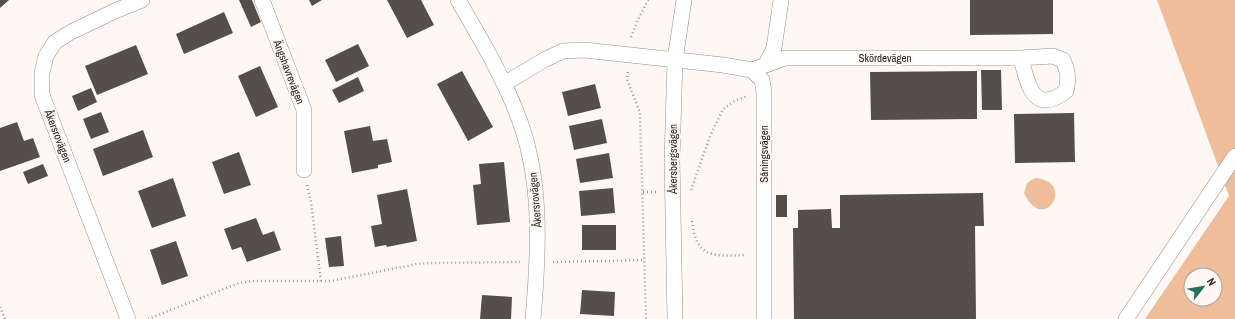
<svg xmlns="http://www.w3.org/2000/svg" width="1235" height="319" font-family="'Archivo Narrow',sans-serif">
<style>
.green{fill:#efbd99;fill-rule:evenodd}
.building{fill:#544f4b}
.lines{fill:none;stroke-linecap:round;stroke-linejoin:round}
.street-casing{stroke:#95908c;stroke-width:16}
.path{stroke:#9d9895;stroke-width:2.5;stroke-dasharray:1 3;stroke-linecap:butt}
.street{stroke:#fff;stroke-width:15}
.labels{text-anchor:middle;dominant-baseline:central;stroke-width:4;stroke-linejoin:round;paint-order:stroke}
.street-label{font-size:11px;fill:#2a2726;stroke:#fef7f3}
</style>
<rect width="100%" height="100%" fill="#fef7f3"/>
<path class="green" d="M1157 0H1235V319H1145L1229 196ZM1191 275H1215V299H1191Z
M1035 178C1077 181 1044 236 1024 193L1027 183Z"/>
<path class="building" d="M0 0H9L0 8Z
M239 0H252L261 22 251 27Z
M309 0H322L312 6Z
M387 0H421L434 25 407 38Z
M970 0H1053V34L970 35Z
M224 12 233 33 184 54 176 34Z
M358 44 369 66 336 82 325 60Z
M136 45 148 74 97 95 85 66Z
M260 66 278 107 256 117 238 76Z
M981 70H1001L1002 110H982Z
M462 71 493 127 468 141 437 84Z
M977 71V119L871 120 870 72Z
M358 77 364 91 339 103 332 90Z
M595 84 601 108 568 116 562 92Z
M91 88 97 102 78 111 72 96Z
M101 112 109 132 91 139 83 119Z
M1074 113 1075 162 1015 163 1014 114Z
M602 119 607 143 574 150 569 126Z
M17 122 24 141 33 138 40 157 0 171V128Z
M370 126 373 141 387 139 392 162 378 165V168L352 173 344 131Z
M143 130 153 157 103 176 93 149Z
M239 152 251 185 224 194 212 162Z
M609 153 613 178 580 183 576 159Z
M504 162 510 222 477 225 473 185 481 184 479 164Z
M43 164 48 176 28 184 23 172Z
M173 178 186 216 152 228 138 191Z
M613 188 615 213 581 216 579 191Z
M407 189 417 241 387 247 386 245 375 247 371 226 382 224 377 195Z
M983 193 984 226H975L976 319H794L793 228H798V210L831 209 832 228H840V195Z
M776 195H787V217H776Z
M256 218 263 235 274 231 281 250 247 262 241 247 232 250 224 229Z
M582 225H616V250H582Z
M341 236 344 266 329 267 325 238Z
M176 241 188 276 162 285 150 250Z
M582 290 615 292 614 316 580 314Z
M482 295 512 297 511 319H480Z"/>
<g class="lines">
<g class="street-casing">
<path id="street" d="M262 0 304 110V170
M458 0C479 36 501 73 516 111 543 176 539 250 533 319
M766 64 774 48 781 0
M752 70 785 58H1020L1053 56 1063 60C1068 71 1069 79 1066 91 1052 102 1037 106 1029 85 1025 76 1024 67 1020 58
M504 84 544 60 563 51 584 50 723 65 752 70 762 80 764 92V319
M128 319 42 95V73L46 56 55 42 71 32 115 11 142 0
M675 319 672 160 675 60 684 0
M1126 319 1235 156"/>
</g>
<path class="path" d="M631 37 637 22 648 0
M628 72 627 79 640 113 646 319
M307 185 311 202 321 282
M691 190 711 134 723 109 736 100 748 96
M643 192H656
M692 221C696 259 714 256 746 255
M553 262 645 260
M0 307 5 319
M148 319 239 283 253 281H331L417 264 431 263 520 262"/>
<use href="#street" class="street"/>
</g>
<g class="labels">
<g class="street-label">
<text x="885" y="58">Skördevägen</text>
<text transform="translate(289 72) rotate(69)">Ängshavrevägen</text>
<text transform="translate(58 136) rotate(69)">Åkersrovägen</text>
<text transform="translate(764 154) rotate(-90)">Såningsvägen</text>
<text transform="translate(673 159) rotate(-90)">Åkersbergsvägen</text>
<text transform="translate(535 200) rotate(-95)">Åkersrovägen</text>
</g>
</g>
<g transform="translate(1203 287) rotate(59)"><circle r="19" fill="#fef7f3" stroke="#a9a4a1"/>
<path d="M0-3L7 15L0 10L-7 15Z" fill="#276d61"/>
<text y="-6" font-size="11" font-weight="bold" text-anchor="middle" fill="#2a2726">N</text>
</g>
</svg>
